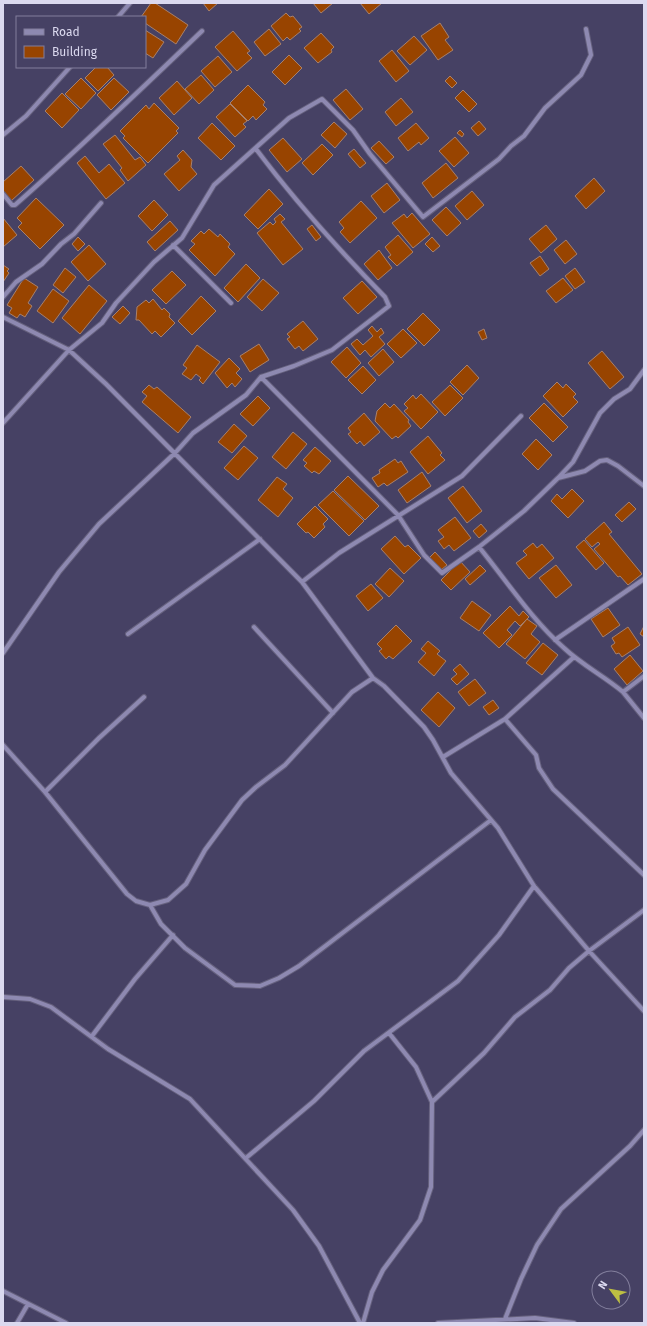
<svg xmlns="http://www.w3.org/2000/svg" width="647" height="1326" font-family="'Fira Sans',sans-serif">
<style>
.building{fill:#984400;stroke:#a8806a}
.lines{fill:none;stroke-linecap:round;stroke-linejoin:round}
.street-casing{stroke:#65607d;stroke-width:6}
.street{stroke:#8e89b1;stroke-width:4}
</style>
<rect width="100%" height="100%" fill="#464164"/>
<path class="building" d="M151 3H155L188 25 176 44 145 23V17H141Z
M203 3H218L209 11Z
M313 3H333L321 13Z
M360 3H382L369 14Z
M286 13 290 17 293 16 302 27 299 29 301 31 290 40 287 37 283 41 271 26Z
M440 23 449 37 445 40 453 50 438 60 421 36Z
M269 29 281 44 265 56 254 42Z
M145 30 164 42 153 58 145 53Z
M233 31 250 51 247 53 252 58 237 71 215 47Z
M321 33 334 47 331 50 332 52 318 63 304 48Z
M414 36 427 50 410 65 397 51Z
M392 50 409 71 396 82 379 61Z
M289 55 302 68 285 85 272 72Z
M218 56 232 72 215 87 201 71Z
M96 67H107L114 75 98 91 85 78Z
M201 75 214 90 199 104 185 89Z
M450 76 457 83 452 88 445 81Z
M81 78 96 93 81 109 65 94Z
M114 78 129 92 111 110 97 95Z
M177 81 192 98 174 115 159 98Z
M248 85 265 102 263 105 267 109 256 120 253 116 248 121 230 103Z
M346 89 363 109 350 120 333 100Z
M463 90 477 104 469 112 455 98Z
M62 93 79 110 62 128 45 111Z
M401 98 413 112 396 126 385 112Z
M154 103 179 128 176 131 178 133 148 163 123 138 125 136 120 131 146 105 149 109Z
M230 104 247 121 243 124 246 127 235 137 216 117Z
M479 121 486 129 478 136 471 128Z
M334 122 347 134 335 148 321 135Z
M212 123 235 146 221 160 198 138Z
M416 123 429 138 421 145 419 142 408 151 398 138Z
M460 130 464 134 462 137 457 133Z
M115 135 135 160 140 157 146 165 128 181 120 170 122 168 103 144Z
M455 137 469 153 454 167 439 151Z
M283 138 302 159 287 172 269 150Z
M379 141 394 157 386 164 371 148Z
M322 144 333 155 313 175 302 163Z
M354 149 366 163 360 168 348 154Z
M183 150 192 160 191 167 197 174 179 191 164 174 180 160 177 156Z
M85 156 99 173 109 164 125 183 106 199 77 163Z
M446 163 458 178 433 198 422 183Z
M21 166 34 180 11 201 3 192V182Z
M594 178 605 191 586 209 575 196Z
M387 183 400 200 384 213 371 196Z
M269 189 283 204 258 229 244 215Z
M472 191 484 205 467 220 455 206Z
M36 198 64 225 40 249 18 227 22 223 17 218Z
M154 200 168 215 152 231 138 216Z
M361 201 377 218 350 243 340 232 344 228 339 222Z
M446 207 461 223 447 236 432 220Z
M412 213 430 234 413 248 392 223 404 214 407 218Z
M280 214 285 219 281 222 303 249 283 265 257 233 270 222 273 225 276 222 274 219Z
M3 218 17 235 3 247Z
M170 221 178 230 155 251 147 242Z
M312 225 321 237 316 241 307 229Z
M546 225 557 239 541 253 529 239Z
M209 229 218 237 220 234 230 244 228 247 235 254 215 276 189 250 195 244 191 241 201 231 204 234Z
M398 235 413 252 397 266 388 257 391 255 385 247Z
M78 237 85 244 78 251 72 244Z
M432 237 440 246 433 252 425 244Z
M566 240 577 254 565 264 554 250Z
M89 245 106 264 88 281 71 262Z
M379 250 392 268 378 280 364 264Z
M540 256 549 269 540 276 530 263Z
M246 264 260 278 238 302 224 288Z
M3 265 9 269 7 271 9 273 3 282Z
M65 268 76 277 63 293 53 285Z
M575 268 585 282 575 289 565 276Z
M172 271 186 285 166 304 152 290Z
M24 278 38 287 28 303 32 306 25 317 20 314 17 318 9 313 12 308 7 305Z
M563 278 573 290 556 303 546 291Z
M263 279 279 293 262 311 247 297Z
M362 281 377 297 358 314 343 298Z
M89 285 107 301 80 334 62 318Z
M53 289 69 301 53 323 37 311Z
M201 296 216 311 192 335 178 321Z
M153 299 162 310 164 308 170 314 169 317 175 323 161 337 155 331 152 334 139 320H136L137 307 146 300 149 303Z
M123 306 130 313 120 324 112 317Z
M423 313 440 330 424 346 407 329Z
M303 321 318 339 303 351 299 346 295 349 287 339 290 337 287 334Z
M372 326 377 332 381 328 384 333 379 337 385 344 371 357 365 350 360 355 351 344 357 339 363 345 373 336 368 330Z
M403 329 417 343 401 358 387 344Z
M484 329 487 338 482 340 478 332Z
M259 344 269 360 250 372 240 356Z
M197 345 220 362 203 384 199 380 201 378 196 374 191 380 182 374 187 368 183 365Z
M347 347 361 363 346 378 331 362Z
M383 349 394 362 379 376 368 363Z
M602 351 624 377 610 389 588 363Z
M229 358 240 369 236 373 242 379 235 387 232 383 227 388 215 373Z
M467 365 479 378 463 395 450 382Z
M363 366 376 380 362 394 348 380Z
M557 382 563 388 566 384 576 394 573 397 578 402 563 417 543 396Z
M149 385 154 389 157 387 191 417 178 433 142 402 147 396 142 392Z
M450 385 463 398 445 416 432 402Z
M421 394 438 412 421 429 404 411 408 408 404 404 413 395 416 399Z
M258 396 270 408 253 426 240 414Z
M385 403 390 408 394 404 409 420 408 422 411 426 398 438 396 436 392 439 375 421 377 411Z
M544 403 568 427 553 442 529 418Z
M364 413 380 432 364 446 360 441 357 444 348 434 351 432 348 428Z
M234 424 247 436 232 453 218 442Z
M293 432 307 444 286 469 272 457Z
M428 436 442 453 440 455 445 460 428 474 410 452Z
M536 439 552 455 538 470 522 454Z
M244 446 258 458 238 480 224 468Z
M315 447 331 461 319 474 314 471 312 473 304 466 307 463 303 460Z
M395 459 398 463 401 461 408 472 387 486 384 483 378 487 372 478 380 473 379 470Z
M422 472 431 486 407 503 398 490Z
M348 476 379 506 365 520 334 490Z
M277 477 287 484 283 489 293 498 278 517 258 500Z
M463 486 482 511 467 523 448 498Z
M572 489 584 501 568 518 551 501 557 494 562 499Z
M333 491 364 521 349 536 318 505Z
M629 502 636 509 622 522 615 515Z
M315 506 328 519 323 524 325 527 314 538 308 532 306 533 297 524Z
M455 517 471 538 454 551 449 545 444 549 438 541 444 537 438 530Z
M604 522 612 532 609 534 642 574 628 585 620 576 618 577 594 549 600 544 598 542 592 547 585 539Z
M481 524 487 531 479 538 473 531Z
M395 536 405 547 408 545 421 558 404 574 381 549Z
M584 540 604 563 596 570 576 547Z
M533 543 537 548 542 544 554 558 529 579 516 563 527 555 523 551Z
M435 552 447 565 441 570 429 558Z
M460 561 470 572 451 590 441 580Z
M480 565 486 571 470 585 465 579Z
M556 565 572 585 556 598 539 578Z
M390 568 404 581 389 597 375 584Z
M371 584 383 598 368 611 356 596Z
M472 601 491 615 479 631 460 618Z
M510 606 519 616 523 611 529 617 520 626 515 621 507 630 512 635 499 648 483 633Z
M608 608 620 625 603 637 591 619Z
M527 619 537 626 531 634 540 642 525 659 506 644Z
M396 625 412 641 393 659 389 656 386 659 379 651 382 649 377 644Z
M644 626V637L640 634Z
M628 627 640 645 622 657 619 653 616 654 611 646 615 643 612 638Z
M428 641 440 651 437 654 446 661 434 676 418 662 426 653 421 649Z
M543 643 558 655 542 675 526 663Z
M630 655 643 671 627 685 614 669Z
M460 664 469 674 457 685 451 679 457 674 453 670Z
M475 679 486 693 469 706 458 692Z
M438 692 455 708 439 727 421 710Z
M493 700 499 708 489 715 483 707Z"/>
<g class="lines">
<g class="street-casing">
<path id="street" d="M118 17 130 3
M3 135 26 116 70 67
M3 194 12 205H15C79 149 140 90 202 31
M173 245 231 303
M3 297 16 282 42 264 61 244 74 234 101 203
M3 317 69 350 106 384 302 582 373 678 384 686 424 727 433 740 451 773 498 828 534 886 589 951 644 1011
M261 377 398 515 424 555 442 573 479 547 524 511 558 478 585 471 600 461 607 460 618 466 644 486
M3 423 69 350 102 323 116 303 154 262 182 238 214 185 289 118 322 99 353 130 370 154 423 217 499 159 511 146 524 136 545 108 581 75 591 55 586 29
M558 478 573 462 600 413 614 399 630 389 644 370
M479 547C506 580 532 620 564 648 582 665 604 676 623 692L644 676
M302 582 339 553 462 476 521 416
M254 627 333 713
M128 634 260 539
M555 640 644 579
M3 653 59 572 99 524 175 453 193 433 246 395 261 377 294 366 332 350 389 306 385 297C339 250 295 201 256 149
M574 657 505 719 536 755 539 768 553 789 644 875
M623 692 644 718
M3 745 45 792 127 894 136 901 150 905 168 900 186 884 205 850 242 800 256 787 285 765 352 692 373 678
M443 757 505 719
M45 792 99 738 144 697
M150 905 161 924 185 948 235 985 260 986 279 978 299 966 491 820
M3 997 30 999 51 1007 108 1049 190 1099 293 1210 319 1246 360 1323
M92 1036 135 979 173 935
M432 1102 484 1053 515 1017 550 990 569 968 589 951 644 910
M246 1158 314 1101 364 1051 458 981 499 935 534 886
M3 1291 66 1323
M505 1319 521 1279 537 1245 561 1209 630 1146 644 1130
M17 1323 28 1304
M363 1323 372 1292 383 1270 420 1220 431 1187 432 1102 416 1067 389 1033
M438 1323 535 1318 574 1323"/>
</g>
<use href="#street" class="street"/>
</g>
<rect width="647" height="1326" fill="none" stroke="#dbd9ef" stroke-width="8"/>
<rect x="16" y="16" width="130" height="52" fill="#464164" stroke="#827e9c"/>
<rect x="24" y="29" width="20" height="6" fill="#8e89b1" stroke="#827e9c"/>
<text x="52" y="36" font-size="12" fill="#dbd9ef">Road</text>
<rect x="24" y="46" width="20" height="12" fill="#984400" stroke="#827e9c"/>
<text x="52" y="56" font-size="12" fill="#dbd9ef">Building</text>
<g transform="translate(611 1290) rotate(302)"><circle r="19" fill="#464164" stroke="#827e9c"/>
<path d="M0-3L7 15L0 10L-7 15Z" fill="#bebf42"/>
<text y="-6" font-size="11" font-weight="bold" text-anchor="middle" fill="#dbd9ef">N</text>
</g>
</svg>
